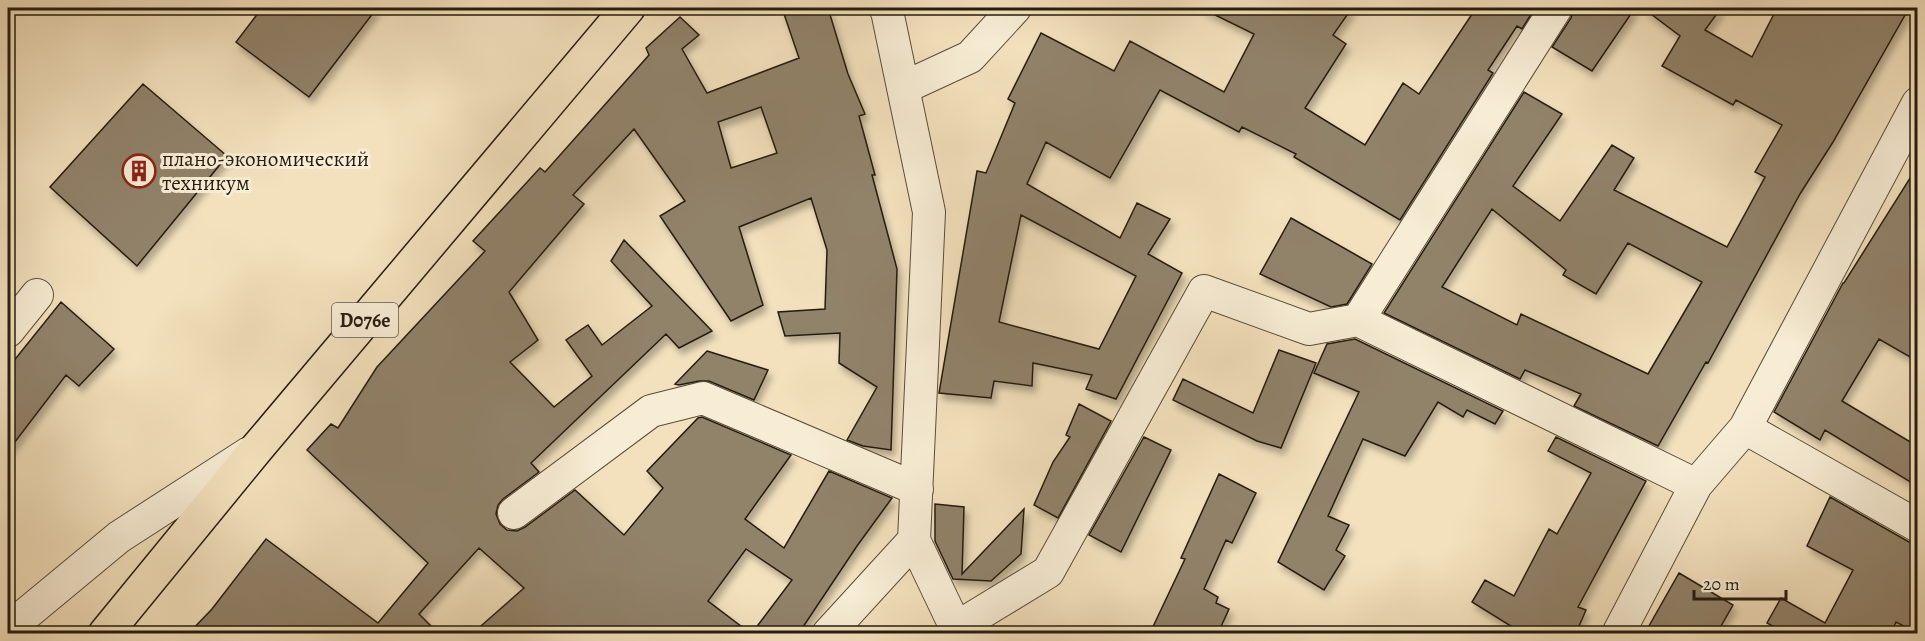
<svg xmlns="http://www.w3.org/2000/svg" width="1925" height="641" font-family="Alegreya,serif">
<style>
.building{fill:#91826a;stroke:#261c10;stroke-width:1.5;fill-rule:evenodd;filter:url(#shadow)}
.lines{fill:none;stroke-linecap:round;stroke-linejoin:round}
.minor-casing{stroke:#594d3b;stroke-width:34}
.major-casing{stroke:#261c10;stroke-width:36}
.minor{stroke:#f7ecd4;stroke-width:32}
.major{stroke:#f3e1bd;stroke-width:33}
.labels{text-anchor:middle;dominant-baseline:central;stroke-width:6;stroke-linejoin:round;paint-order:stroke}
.shield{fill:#f7ecd4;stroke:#655a4b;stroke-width:1.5}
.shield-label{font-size:20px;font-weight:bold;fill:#261c10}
.poi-label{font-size:21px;fill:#261c10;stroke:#f7ecd4;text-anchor:start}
</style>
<defs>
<filter id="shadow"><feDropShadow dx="3.5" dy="6" stdDeviation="3" flood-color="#0004"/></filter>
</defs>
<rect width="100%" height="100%" fill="#f3e1bd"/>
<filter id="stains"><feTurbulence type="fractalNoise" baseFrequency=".00333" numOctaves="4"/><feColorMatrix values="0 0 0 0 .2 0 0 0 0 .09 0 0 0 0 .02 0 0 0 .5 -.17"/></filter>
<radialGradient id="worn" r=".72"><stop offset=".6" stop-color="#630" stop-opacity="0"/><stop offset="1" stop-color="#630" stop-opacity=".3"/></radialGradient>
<path class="building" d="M262 8H377L309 97 236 42Z
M782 8H828L848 74 865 114 859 116 875 175H872L897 269 891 450 863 446 847 440 877 387 839 363 840 333 785 336 778 312 825 309 827 250 811 198 739 227 763 305 731 321 660 216 685 201 634 129 573 195 584 204 509 292 538 340 510 362 554 407 592 376 566 340 588 325 602 345 652 306 611 261 624 240 712 331 679 348 666 334 531 463 539 472 503 499 498 505 496 514 500 524 507 530 517 531 525 527 575 490 624 535 663 488 647 471 698 418 702 417 791 455 745 519 784 548 829 471 892 498 857 546 799 633H752L792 580 746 549 708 601 750 633H473L524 588 479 548 419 614 438 633H189L212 609 266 539 378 623 428 563 307 450 331 424 338 428 377 367 485 251 473 241 540 168 545 172 649 55 646 48 680 17 699 35 682 49 707 93 799 58ZM761 107 777 153 731 168 718 122Z
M1201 8H1352L1333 35 1346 44 1305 108 1365 145 1403 83 1419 94 1476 8H1535L1522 29 1517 26 1488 70 1493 73 1400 220 1294 157 1296 154 1242 127 1239 132 1160 90 1110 178 1046 142 1027 184 1120 238 1137 203 1170 219 1148 254 1182 273 1116 399 1086 389 1092 375 1033 363 1032 386 994 381 991 398 939 393 977 171 986 173 1015 103 1008 99 1041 33 1114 71 1130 41 1224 92 1254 34ZM1021 215 1136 276 1099 349 999 322Z
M1574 8H1635L1592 71 1552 47 1571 18Z
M1643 8H1721L1705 30 1752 57 1777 8H1909L1833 142 1800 194 1708 363 1706 362 1658 446 1574 406 1581 394 1525 370 1520 379 1384 313 1524 92 1562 114 1513 186 1560 221 1612 145 1634 158 1614 190 1727 247 1765 177 1755 172 1782 125 1736 100 1733 105 1662 66 1680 36ZM1492 209 1566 270 1563 275 1596 294 1628 243 1702 282 1648 374 1521 314 1517 325 1442 287Z
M143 84 227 156 137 266 50 187Z
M1917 167V361L1879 339 1842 401 1917 446V486L1825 430 1820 440 1774 412 1843 283H1844Z
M1291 218 1372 264 1347 304 1331 307 1260 274Z
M61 302 114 349 79 386 66 375 8 451V368Z
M1355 339 1503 411 1495 424 1467 410 1463 417 1438 402 1405 456 1363 439 1328 516 1349 525 1336 550 1345 556 1324 590 1278 562 1359 392 1314 373 1327 344Z
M1279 350 1316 363 1281 448 1257 441 1173 400 1183 379 1253 413Z
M707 351 768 370 754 400 709 381H699L679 385 675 384Z
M1079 404 1111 421 1058 518 1034 505 1053 462 1070 437 1066 435Z
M1144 437 1171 450 1121 552 1089 535Z
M1556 437 1646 481 1578 607 1586 610 1576 633H1522L1472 602 1485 580 1514 596 1549 529 1557 534 1591 473 1548 451Z
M1219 474 1256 493 1232 543 1226 540 1204 589 1218 597 1216 603 1229 609 1218 633H1150L1185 559 1181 558Z
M1830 497 1909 542 1917 544V633L1896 622 1891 633H1785L1767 623 1781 598 1825 623 1853 570 1807 546Z
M935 504 964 507 962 574 1024 509 1021 554 991 581 953 579 935 541Z
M1679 573 1733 605 1717 633H1645Z"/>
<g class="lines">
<g class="minor-casing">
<path id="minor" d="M885 8 887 11 929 212 914 540 956 628V634
M903 88 970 57 1015 8
M1358 320 1556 8
M8 331 37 295
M1745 428 1918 526
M514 513 651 411 703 398 917 489
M956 628 1048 572 1204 291 1309 329 1358 320 1696 485
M8 629 119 537 249 453
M828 634 914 540
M1618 634 1696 485 1745 428 1918 103"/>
</g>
<g class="major-casing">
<path id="major" d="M105 634 258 447 628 8"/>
</g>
<use href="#minor" class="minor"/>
<use href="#major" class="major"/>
</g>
<defs>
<g id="building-ring" transform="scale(1.725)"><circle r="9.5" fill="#f7ecd4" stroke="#8f2418" stroke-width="1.5"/><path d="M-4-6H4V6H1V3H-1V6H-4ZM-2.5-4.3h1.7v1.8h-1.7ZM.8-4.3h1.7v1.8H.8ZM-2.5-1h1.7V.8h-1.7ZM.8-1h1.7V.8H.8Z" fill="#8f2418"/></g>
</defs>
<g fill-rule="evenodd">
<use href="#building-ring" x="139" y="171"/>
</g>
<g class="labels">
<rect class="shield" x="332" y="303" width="66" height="34" rx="4.5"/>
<g class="shield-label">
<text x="365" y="320">D076e</text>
</g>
<g class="poi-label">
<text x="162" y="159">плано-экономический<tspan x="162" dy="24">техникум</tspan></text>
</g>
</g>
<rect width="1925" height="641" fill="none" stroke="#f3e1bd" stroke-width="30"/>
<rect x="9" y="9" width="1907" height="623" fill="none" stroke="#261c10" stroke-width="3"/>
<rect x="15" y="15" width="1895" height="611" fill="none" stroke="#261c10" stroke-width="1.5"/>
<path d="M1694 590v9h92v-9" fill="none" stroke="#261c10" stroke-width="3"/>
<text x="1703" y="590" font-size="18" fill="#261c10" stroke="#f7ecd4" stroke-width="4.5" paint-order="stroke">20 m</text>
<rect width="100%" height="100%" filter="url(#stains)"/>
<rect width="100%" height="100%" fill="url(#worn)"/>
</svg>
